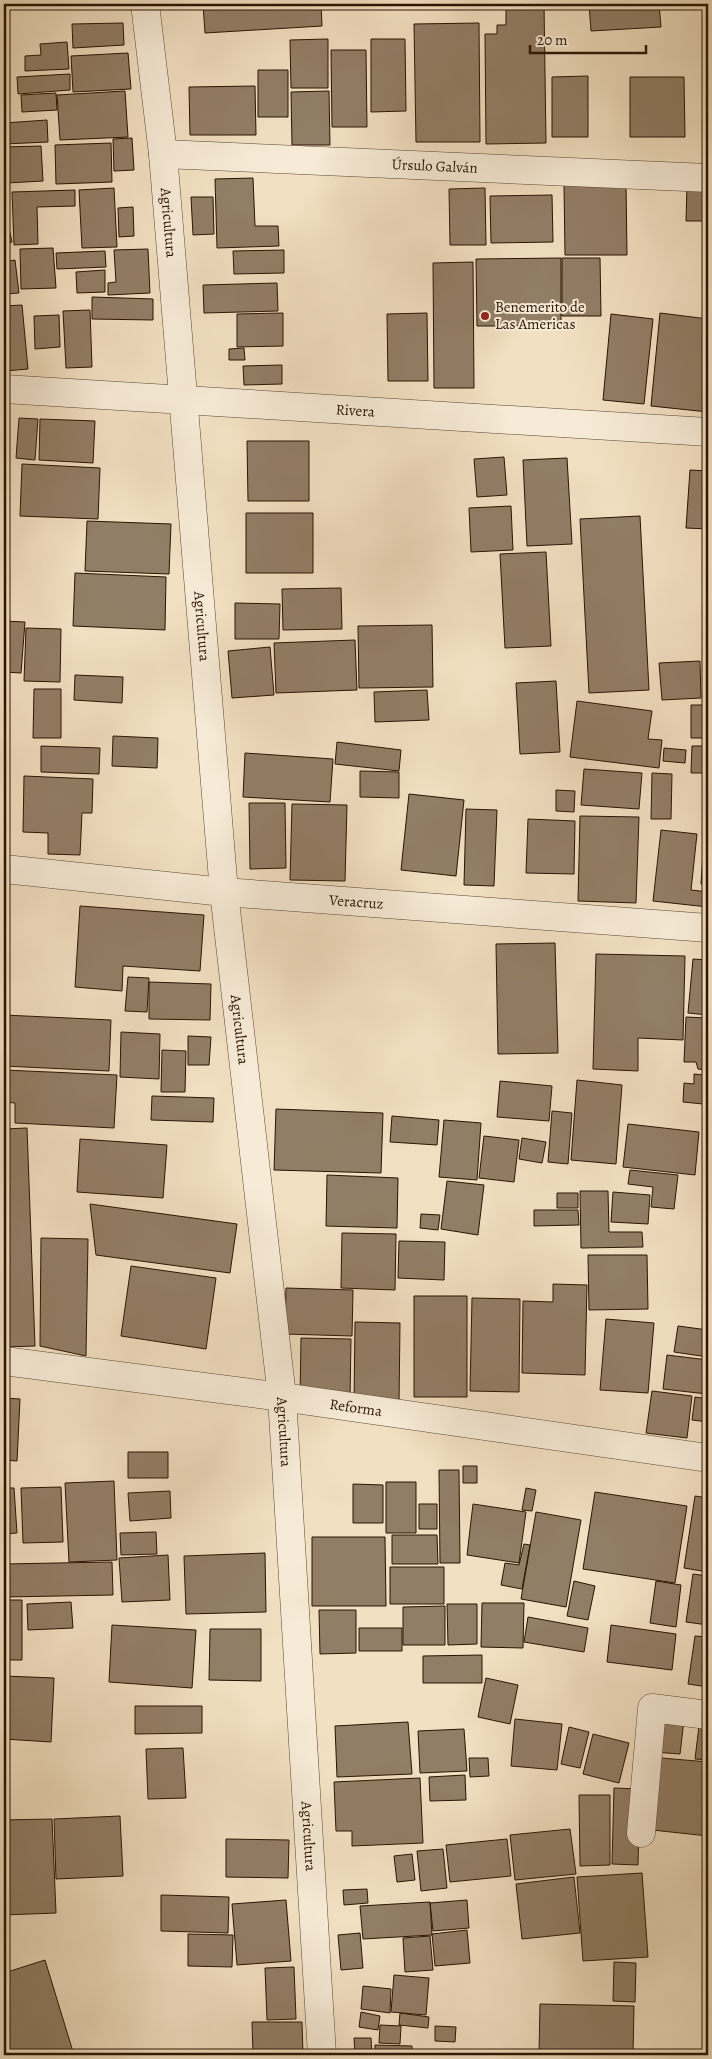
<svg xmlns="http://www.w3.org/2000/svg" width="712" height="2059" font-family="Alegreya,serif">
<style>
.building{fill:#927e66;stroke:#291402}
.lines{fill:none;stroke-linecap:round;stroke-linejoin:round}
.street-casing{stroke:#5b4732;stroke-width:29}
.street{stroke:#f7ebd7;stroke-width:28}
.poi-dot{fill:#8f2418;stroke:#f7ebd7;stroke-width:2}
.labels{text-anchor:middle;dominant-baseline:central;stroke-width:4;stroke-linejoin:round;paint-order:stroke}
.street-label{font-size:15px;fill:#291402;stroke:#f7ebd7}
.poi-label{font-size:15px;fill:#291402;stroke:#f7ebd7;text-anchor:start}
</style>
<rect width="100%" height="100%" fill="#f2e0c2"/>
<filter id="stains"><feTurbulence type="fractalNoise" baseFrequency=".004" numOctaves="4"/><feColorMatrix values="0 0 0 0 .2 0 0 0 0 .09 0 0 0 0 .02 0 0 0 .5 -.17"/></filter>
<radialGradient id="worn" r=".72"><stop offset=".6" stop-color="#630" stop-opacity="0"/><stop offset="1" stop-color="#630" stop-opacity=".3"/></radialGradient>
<path class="building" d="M203 4H321L322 26 205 33Z
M506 4H544L546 143 486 144 485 34H497V25H506Z
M589 4H659L661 27 591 31Z
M123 23 124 45 73 48 72 24Z
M479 23 480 142H416L414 24Z
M328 39V88H291L290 40Z
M371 39H405L406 111 371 112Z
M67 42 69 69 25 71V56L41 55 40 44Z
M331 50H366L367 127H332Z
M128 53 131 89 73 92 71 56Z
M258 70H288V117H258Z
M70 74V90L18 94 17 77Z
M588 76V137H552V77Z
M630 77H684L685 137H630Z
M255 86 256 135H190L189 87Z
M125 91 128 137 60 140 57 95Z
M329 91 330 145H292L291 92Z
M56 93 57 110 22 112 21 95Z
M47 120 48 142 4 144V123Z
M132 138 134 170 114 171 113 139Z
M111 143 112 182 56 184 55 145Z
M41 146 43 181 7 183 5 147Z
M253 178 255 226H278L279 246 217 248 215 179Z
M626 183 627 255H565L564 184Z
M687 185 708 186V221H686Z
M114 188 117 247 82 248 79 190Z
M485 188 486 245H450L449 189Z
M75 190V206L37 207 38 244 14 245 12 192Z
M552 195 553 242 491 243 490 196Z
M191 197H213L214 234 193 235Z
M133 207 134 236 119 237 118 208Z
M7 219 12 242 4 244V220Z
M53 248 56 288 21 289 20 249Z
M148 249 150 293 108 295V283L116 282 114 250Z
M284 250V273L234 274 233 251Z
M105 251 106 267 57 269 56 253Z
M561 258V326H477L476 259Z
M562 258H600L601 316H562Z
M15 260 19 293 4 294V262Z
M473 262 474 388H434L433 263Z
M105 270V292L77 293 76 272Z
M277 283 278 311 204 313 203 285Z
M92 297 153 299V320L92 319Z
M22 305 28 369 6 371 4 345V306Z
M90 310 92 367 66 368 63 311Z
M283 313V346L237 347V314Z
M427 313 428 381H388L387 314Z
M660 313 708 319V412L651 406Z
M611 314 653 319 644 404 603 400Z
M59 315 60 347 35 349 34 316Z
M244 348 245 360H229V349Z
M282 365V384L244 385 243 366Z
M19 418 38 419 35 460 16 458Z
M40 419 95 421 93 463 39 460Z
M247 441H309V501H248Z
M4 445H8L6 472H4Z
M504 457 507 495 477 497 474 459Z
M567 458 572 544 527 546 523 460Z
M22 464 100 468 98 519 20 516Z
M690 470 708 471V529L686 528Z
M511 506 513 550 471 552 469 508Z
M246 513H313V573H246Z
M640 516 649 690 589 693 580 519Z
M87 521 171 524 169 574 85 571Z
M546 552 551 646 505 648 500 554Z
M75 573 166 577 165 630 73 626Z
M341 588 342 629 283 630 282 589Z
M235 603 280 604 279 639H235Z
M4 621 25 622 21 673 4 672Z
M432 625 433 687 359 688 358 626Z
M26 628 61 629 60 682 24 681Z
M355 640 357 690 276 693 274 643Z
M270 647 274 695 232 698 228 651Z
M700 661 701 698 662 700 659 663Z
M75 675 123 677 122 703 74 700Z
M556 681 560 752 520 754 516 683Z
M34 689H61V738H33Z
M427 690 429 720 375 722 374 692Z
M577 701 652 711 648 739 662 740 659 768 570 757Z
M691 705H708V738H691Z
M113 736 158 738 157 768 112 766Z
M337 742 401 750 399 771 335 764Z
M41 746 100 748 99 774 41 772Z
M692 746H706L705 773H691Z
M664 748 686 750 685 763 663 761Z
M245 753 333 759 330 802 243 797Z
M584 769 642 773 639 809 581 805Z
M360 771 399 772V798L360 797Z
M652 773 672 774 671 819H651Z
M24 776 93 779 92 813H82L80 855 48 854V833L23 832Z
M556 790 575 791 574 812 556 811Z
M409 794 464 800 456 876 401 870Z
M249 803H285L286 868 250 869Z
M292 804 347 805 345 881 290 880Z
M466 809 497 810 494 886 464 885Z
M580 816 639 817 636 903 578 901Z
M528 819 575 821 574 874 526 873Z
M661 830 697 834 691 890 708 892V907L653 901Z
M704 837H708V885L701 884Z
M80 906 204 915 200 971 123 966 122 991 75 987Z
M555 943 558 1053 498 1054 496 944Z
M596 954 685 956 683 1040 638 1038V1071L593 1069Z
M693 959 708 960V1015L688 1013Z
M128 977 149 978 147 1012 125 1011Z
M149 982 211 984 210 1020 149 1019Z
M4 1015 111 1020 109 1071 4 1066Z
M686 1017 706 1018 705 1070 698 1069 696 1062H684Z
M121 1032 160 1034 159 1079 120 1077Z
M188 1036 211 1037 209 1065H188Z
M162 1050 186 1051 185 1092H161Z
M4 1070 117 1075 114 1128 15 1123V1103L4 1102Z
M694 1074 704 1075 703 1104 683 1102 684 1083 694 1084Z
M577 1080 622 1085 616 1164 571 1160Z
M500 1081 552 1086 549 1121 497 1117Z
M152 1096 214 1098 213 1122 151 1120Z
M276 1109 383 1113 381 1173 274 1170Z
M552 1111 572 1113 568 1164 548 1162Z
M392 1116 439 1120 437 1145 390 1142Z
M444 1120 481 1123 477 1180 439 1177Z
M628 1124 699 1132 695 1175 623 1167Z
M27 1128 35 1346 4 1347V1129Z
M484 1136 519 1140 514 1182 479 1178Z
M522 1138 546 1142 542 1163 519 1159Z
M80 1139 167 1145 163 1198 77 1192Z
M630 1170 678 1175 674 1209 651 1207 653 1187 628 1184Z
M327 1175 398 1178 397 1228 326 1226Z
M447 1181 484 1185 478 1235 441 1229Z
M580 1191H608L609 1232H642L643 1247 581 1248Z
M613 1192 650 1195 648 1224 611 1222Z
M557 1193H578V1208H557Z
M90 1204 237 1224 230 1273 96 1255Z
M534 1210H578L579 1225 534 1226Z
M421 1214 440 1215 438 1230 420 1228Z
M342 1233 396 1234 395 1290 341 1288Z
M41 1238 88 1239 86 1356 40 1346Z
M399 1241 445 1242 444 1280 398 1278Z
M588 1255H647L648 1309 589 1310Z
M131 1266 216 1278 206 1349 121 1336Z
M553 1284 587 1285 585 1375 522 1373 523 1301 553 1302Z
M286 1288 353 1290 352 1336 285 1334Z
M414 1296H467V1397H414Z
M472 1298 520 1299 519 1392 470 1391Z
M606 1319 654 1323 648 1393 600 1390Z
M355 1322 400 1323 399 1404H354Z
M678 1326 708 1330V1357L674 1352Z
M301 1338 351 1339 350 1399 300 1398Z
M667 1355 708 1360 707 1394 663 1389Z
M652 1391 692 1396 687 1438 646 1433Z
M695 1397 708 1399V1422L692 1420Z
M4 1398 20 1399 17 1461 4 1460Z
M128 1452H168V1478H128Z
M463 1466H477V1483H463Z
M439 1470H459L460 1563H440Z
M114 1481 117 1560 69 1562 65 1483Z
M386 1482H416V1533H386Z
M353 1484 383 1485V1523H353Z
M61 1487 63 1542 23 1543 21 1488Z
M4 1488H14L17 1533 4 1534Z
M526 1488 536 1490 532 1511 522 1510Z
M170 1491 171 1518 130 1521 128 1493Z
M595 1492 687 1506 675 1583 583 1569Z
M695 1496 708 1498V1572L684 1568Z
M419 1504H437V1529H419Z
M473 1504 526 1512 519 1563 467 1555Z
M536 1512 581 1520 566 1607 521 1599Z
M156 1532 157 1554 121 1555 120 1533Z
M392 1535H437L438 1564H392Z
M312 1537H385L386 1606H312Z
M524 1544 530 1545 522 1589 501 1585 505 1563 519 1565Z
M265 1553 266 1612 186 1614 184 1556Z
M168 1555 170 1600 122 1602 119 1558Z
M112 1562 113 1595 4 1597V1564Z
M390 1567H444V1604H390Z
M693 1574 708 1576V1625L686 1622Z
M574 1581 595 1586 588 1620 567 1616Z
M656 1581 681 1585 676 1627 650 1623Z
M4 1600H22V1660H4Z
M71 1602 73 1628 28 1630 27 1604Z
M482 1603H524L523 1648 481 1647Z
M447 1604H477V1644L448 1645Z
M445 1606V1645H403V1607Z
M319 1610H356V1653L320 1654Z
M528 1617 588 1628 584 1652 524 1642Z
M112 1625 196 1630 192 1688 109 1682Z
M611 1625 676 1634 672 1670 607 1662Z
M359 1628H402V1651H359Z
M210 1629H261V1681L209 1680Z
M695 1636 708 1637V1687L688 1684Z
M482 1655V1683H423V1656Z
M4 1676 54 1678 51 1742 4 1739Z
M486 1678 518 1685 510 1724 478 1717Z
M135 1706H202V1733L135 1734Z
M657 1718 684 1720 680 1754 654 1752Z
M515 1719 562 1724 557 1770 511 1766Z
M408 1722 412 1774 337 1777 335 1726Z
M699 1726H708V1760L695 1759Z
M569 1727 589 1732 580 1768 561 1764Z
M464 1729 467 1771 420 1773 418 1731Z
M593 1734 629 1743 619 1783 583 1774Z
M183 1748 186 1798 148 1799 146 1749Z
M650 1757 708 1762V1836L643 1829Z
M469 1758H488L489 1776 470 1777Z
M465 1775 466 1800 430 1801 429 1777Z
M420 1778 423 1843 352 1846V1831H336L334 1782Z
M614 1788 640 1789 638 1865 612 1864Z
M579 1795H610V1865L580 1866Z
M120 1816 123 1876 56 1879 54 1819Z
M52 1819 56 1913 4 1915V1820Z
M570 1829 576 1874 515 1880 510 1835Z
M226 1839 289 1840 288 1878 226 1877Z
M507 1839 511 1876 450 1882 446 1845Z
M443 1849 447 1888 421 1891 417 1851Z
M412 1854 415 1880 397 1882 394 1856Z
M642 1873 648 1957 583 1961 577 1877Z
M574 1877 580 1933 522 1939 516 1884Z
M367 1889 368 1903 344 1905 343 1890Z
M161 1895 229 1897 228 1933 161 1931Z
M286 1900 291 1961 237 1965 232 1904Z
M467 1900 469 1928 433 1931 430 1903Z
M430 1902 432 1935 363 1939 360 1906Z
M467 1930 470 1963 435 1966 432 1934Z
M360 1933 363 1968 341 1970 338 1935Z
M188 1934 233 1935 232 1967 188 1966Z
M430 1936 433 1970 405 1972 403 1938Z
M45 1960 74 2055H11L4 2030V1973Z
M614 1962 636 1963 635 2002 613 2001Z
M294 1967 296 2019 267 2020 265 1968Z
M394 1975 429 1978 426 2015 391 2012Z
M363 1986 391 1989 390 2013 361 2009Z
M540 2004 634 2006 633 2055H539Z
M361 2012 380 2016 378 2030 359 2027Z
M400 2013 429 2017 428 2028 399 2025Z
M252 2022H302L303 2055H253Z
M380 2025 401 2026 400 2044 379 2043Z
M435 2026 456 2027 455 2042 435 2041Z
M354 2038H371L372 2055H355Z
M375 2045 412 2046V2055H375Z"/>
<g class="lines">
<g class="street-casing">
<g id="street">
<path id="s1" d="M145 4 163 154 224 892 282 1397 322 2055"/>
<path id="s2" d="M163 154 708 178"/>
<path id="s3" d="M4 389 708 432"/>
<path id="s4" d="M4 869 224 892 708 928"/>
<path id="s5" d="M4 1361 282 1397 708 1458"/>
<path d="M641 1833 652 1708 708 1715"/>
</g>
</g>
<use href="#street" class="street"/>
</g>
<circle class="poi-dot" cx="485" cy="316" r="5"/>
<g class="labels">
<g class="street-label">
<text stroke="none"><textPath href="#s2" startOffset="272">Úrsulo Galván</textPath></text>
<text stroke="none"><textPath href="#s1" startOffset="220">Agricultura</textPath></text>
<text stroke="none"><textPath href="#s3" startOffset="352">Rivera</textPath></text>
<text stroke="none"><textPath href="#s1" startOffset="625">Agricultura</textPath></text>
<text stroke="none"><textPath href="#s4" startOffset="354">Veracruz</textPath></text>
<text stroke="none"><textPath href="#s1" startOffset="1030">Agricultura</textPath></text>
<text stroke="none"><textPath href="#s5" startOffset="355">Reforma</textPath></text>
<text stroke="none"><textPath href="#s1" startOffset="1435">Agricultura</textPath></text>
<text stroke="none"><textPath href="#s1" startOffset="1840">Agricultura</textPath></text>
</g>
<g class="poi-label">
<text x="495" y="307">Benemerito de<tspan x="495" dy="17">Las Americas</tspan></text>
</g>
</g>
<rect width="712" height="2059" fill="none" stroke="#f2e0c2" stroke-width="20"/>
<rect x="5" y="5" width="702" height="2049" fill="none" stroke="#291402" stroke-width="2.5"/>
<rect x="10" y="10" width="692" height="2039" fill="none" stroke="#291402"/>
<path d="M530 45v8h116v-8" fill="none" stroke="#291402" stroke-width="2.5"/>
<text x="537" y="45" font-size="15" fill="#291402" stroke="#f7ebd7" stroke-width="4" paint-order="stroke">20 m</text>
<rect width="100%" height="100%" filter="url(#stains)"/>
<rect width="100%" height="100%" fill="url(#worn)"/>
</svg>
